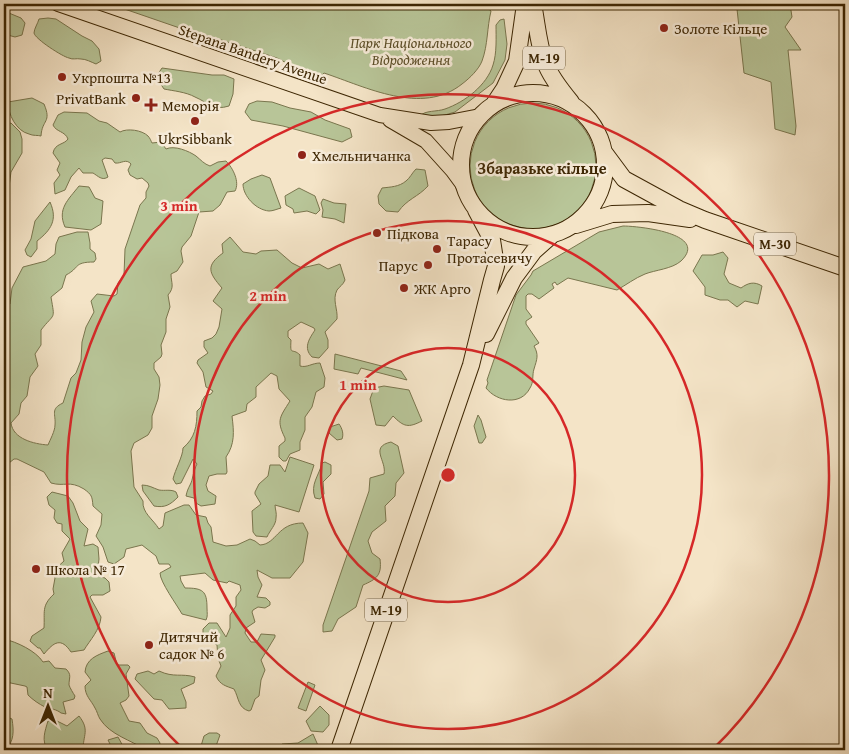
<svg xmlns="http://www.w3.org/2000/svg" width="849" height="754" font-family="'Gentium Book Plus',serif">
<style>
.green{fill:#b8c598;stroke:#7a764e}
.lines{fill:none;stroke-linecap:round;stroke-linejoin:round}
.major-casing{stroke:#3d2603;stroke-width:16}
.highway-casing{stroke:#3d2603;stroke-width:18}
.major{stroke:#f4e4c7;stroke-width:14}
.highway{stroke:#f4e4c7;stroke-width:16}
.ring{fill:none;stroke:#d62828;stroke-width:2.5}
.poi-dot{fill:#8f2418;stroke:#f8eddb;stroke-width:2}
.labels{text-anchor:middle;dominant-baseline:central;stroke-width:5;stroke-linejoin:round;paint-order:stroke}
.shield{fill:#f8eddb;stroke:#756244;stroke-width:1}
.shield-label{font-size:14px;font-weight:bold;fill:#3d2603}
.poi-label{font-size:15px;fill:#3d2603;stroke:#f8eddb;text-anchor:start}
.park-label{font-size:15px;font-style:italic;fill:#5c4e28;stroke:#f8eddb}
.street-label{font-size:15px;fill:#3d2603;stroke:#f8eddb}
.neighbourhood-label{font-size:16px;font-weight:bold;fill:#3d2603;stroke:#f8eddb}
.centre{fill:#d62828;stroke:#f8eddb;stroke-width:2.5}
.ring-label{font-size:15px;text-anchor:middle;font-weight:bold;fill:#d62828;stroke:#f8eddb;stroke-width:5;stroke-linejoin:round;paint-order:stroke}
</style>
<rect width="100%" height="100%" fill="#f4e4c7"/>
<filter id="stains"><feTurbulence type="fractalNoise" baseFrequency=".004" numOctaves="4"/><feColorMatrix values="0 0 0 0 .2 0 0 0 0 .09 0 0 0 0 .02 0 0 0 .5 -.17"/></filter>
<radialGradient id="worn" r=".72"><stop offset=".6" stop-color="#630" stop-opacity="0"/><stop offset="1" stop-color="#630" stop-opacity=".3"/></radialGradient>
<path class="green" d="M110 4H486V7L491 11C487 27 488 45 482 61 479 69 470 78 462 84 422 116 366 87 324 73L322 75 296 68 277 58 209 36 200 35Z
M760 4H790L792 17 785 27 801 50H788L796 126 795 135 775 129 771 82 744 73 737 9 759 7Z
M4 11 21 18 25 23 22 35 15 37 4 34Z
M48 18 56 19 82 36 92 41 99 49 101 61 96 64C91 62 86 59 81 59 76 58 73 60 69 58 63 57 35 39 34 33 34 29 38 23 39 19Z
M504 19 507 44 505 60 493 83 455 112 438 117 420 116C425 110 437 112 445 109 465 102 487 85 493 65 497 53 496 37 496 25L500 20Z
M162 68 212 75H224L234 79 233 94 229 106C213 111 209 103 195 97 186 92 174 91 164 89L156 77Z
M32 98 44 104C52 123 42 119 41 136 38 135 33 136 29 134 16 131 8 114 8 102Z
M257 101 272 102 290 108 311 112 325 120 350 129 352 137 342 142 283 126 251 120 245 112 249 104Z
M470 166a63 63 0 1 1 126 0a63 63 0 1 1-126 0Z
M64 112 87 113 99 121 107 123 120 132C127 128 142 130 148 136 150 138 151 141 152 143L161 142 166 149C174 145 189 151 196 156 201 160 204 164 210 166L218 162 226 161C233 168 240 182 235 191L227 192 220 205 213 211 199 212 191 236 182 247 181 251 183 262 177 271 171 274C171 283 175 287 168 295L170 307 166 319V332L161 345 162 354 161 357 154 363V369L159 377 160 385 158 399 152 416V428L148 435 134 443 131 451 134 487 143 501C142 513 153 519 159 529L163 526 165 513 184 505H189L196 515 206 517 208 523 211 527 213 542 226 546 237 545 250 539 255 541 260 545C277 544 277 523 303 523L308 533 303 562 290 578H272L257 570 258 577 262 585 257 597 266 598 270 602V605L265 608 258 607 253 610 252 612 255 622 246 628 245 633 251 642H257L261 634 275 635V637L261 660 265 670 261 680 259 696 255 699 251 710 249 711C238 708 239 698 234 689 226 686 220 685 216 676L221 666 218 658 217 645 212 642 203 641V629L209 623H217L226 637 230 628V615L236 606V597L241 590 240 585 229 581 227 583 213 580 205 573 180 576 181 581 185 588C203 588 207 591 207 608 207 613 208 616 206 620L182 614C177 605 160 582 160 573L171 567 169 564H159L156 556 142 545 126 549 124 557 114 564 108 562 103 547 96 536 101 525 102 514 93 506C92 496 92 495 84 489 69 480 65 487 51 483L44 472 17 459H14L4 467V309L10 304 12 288 23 267 46 261 55 254 56 244 59 237 77 232H88L90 243V249L95 253 96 259 94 262C73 262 80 268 66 275L62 288 51 297C55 321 55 312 41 330V345L35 354 38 366 30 377 27 396 21 403 19 414 11 423C13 439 34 444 48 445 50 440 55 431 55 425 56 414 50 409 63 403L71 378 76 373 81 360 82 342 86 327 94 312 91 301 97 294 114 296 117 294 118 283 124 275 125 249 140 205 146 198V192L149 186 148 183 142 178 137 179 130 175 128 170 131 164C126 158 121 164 115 163L112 159 105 158 102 160 108 177C102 181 98 176 93 173H83L79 168 71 177 65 190 55 194 54 183 60 175 57 170 60 163 53 153C55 143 64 145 68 139 65 131 56 132 53 125L58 115Z
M11 123 20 132 22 139V153L11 172 9 187 4 190V125Z
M416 169 425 170 428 186C418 197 407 199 398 212L386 211 379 204 378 196 382 188C390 187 399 187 406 181 410 178 412 173 416 169Z
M262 175 270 178 281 208C277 209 273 211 269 211 256 210 243 196 243 184L251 179Z
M79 186 89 187 95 198 103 201 101 224 91 230 65 227C57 209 68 200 79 186Z
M299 188 315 196 320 210 316 214 307 211 294 213 293 209 286 205 285 196Z
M323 199 334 203 346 204 344 223 335 219 322 217 323 210 321 203Z
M50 202C58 220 51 230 37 241V249L31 257 27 255 25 250 31 239 35 221Z
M623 226C637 226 710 233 681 261 672 269 655 270 645 274 635 278 626 285 617 290L568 278 557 285 555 282 552 284 554 288 539 299 532 294H528L526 296V309L532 317 526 321V324L539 343 534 346C539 355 537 359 534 369 532 375 534 382 530 388 521 406 497 402 486 388L488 383 487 380 516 295 531 275 533 271 599 232Z
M230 237 243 252 256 254 261 251 277 250 292 263 302 268 319 264 328 269 340 264 345 280C343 285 340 286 337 290 332 300 338 309 337 319L325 332 328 340V348L319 358 312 357C303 348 309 339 315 330L314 328 301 322 288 331V337L291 340C290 357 292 347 300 355V366C307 368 312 363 320 363L325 378 324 387 316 392 312 407 305 417V430L300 442V450L290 454 286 461H283L279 457V446L285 441V438C276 420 280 417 290 401L279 389 277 376 271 373 256 387V397L247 404 246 411 232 416C234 432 235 444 226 457L227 472 226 474H217L209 476 206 485 208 491 216 496 215 504 201 506 196 503 194 498 186 496C187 491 188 489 190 485 193 480 193 471 197 464L193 459 181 483 176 484 173 479C175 470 183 456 183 448 195 438 197 426 197 411L201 407 202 401 205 396 211 394 213 391 206 387 203 372 197 363 198 360 208 353 204 347V341L212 338 216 334 219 327 222 309 213 301 222 288C209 273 205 266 223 253L222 244Z
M723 252 728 258 724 274 729 283 741 288C748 283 754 281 762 286L758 304 745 301 737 307 728 300H720L705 295V287L693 271 702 255H713Z
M335 354 401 371 407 380 361 368 358 374 334 369Z
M384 386 409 390 422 421C408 428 404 427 393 416L385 426 376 425 370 399 374 388Z
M478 415 481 420 486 437 482 443H479L474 426Z
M339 424C342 428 344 434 342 439L337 440 329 433 330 427Z
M391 442 398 446 404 473 396 483 395 496 385 506 386 521 372 532 368 541 372 553 380 559C382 575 377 579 363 585L356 607 338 619 332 631 323 632V625L369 491 370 478 384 474C387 461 369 447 391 442Z
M290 457 314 465 299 512 275 505C275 509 277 513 276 518 276 525 270 530 267 537L256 536 253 532 252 511 261 504 255 494V492L259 484 268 476 270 465H280L285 472Z
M325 462 331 465V474L323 482 324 494 320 499 315 498C310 484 319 476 322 463Z
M142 485C149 485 153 488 159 490 165 491 171 489 176 492L178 497C170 505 165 508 154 506L143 491Z
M52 492 68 496 73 503 80 521 88 529 84 546 93 544 98 547 99 559 97 576 105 578 109 582 110 591 103 595H92L90 597 101 617C100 630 90 640 84 650L71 652C61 637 54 642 44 654L40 648H38L30 641 32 636 44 628C45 612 41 606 54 594L53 589 55 578 52 572 64 561 62 553 70 539 62 531V524L57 523 54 518 55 510 49 505 47 497Z
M4 639C17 642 36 651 43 662L49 661 55 668 66 669C72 675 69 677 69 685 70 688 73 693 75 696L74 699 63 702 66 714 61 713C56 709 51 709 45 707 39 704 33 700 28 695L27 687 25 686 6 682 5 684 8 694 7 700 4 702Z
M108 651 114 653 117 665H128L130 667 126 674 129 696 126 700 120 703 129 721 140 723 147 733 157 738 160 743 159 748 146 750C131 740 110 735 100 719 98 716 97 711 95 708 91 700 85 696 85 686L91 680 85 672C86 659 97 655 108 651Z
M148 671 154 674 159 671C174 678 181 673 195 677L194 683 181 689 186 702V708L169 709 162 700 154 699 135 679 137 674Z
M308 682 315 685 306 711 298 708Z
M320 706 329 715V725L323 732 311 731 306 721Z
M5 716 12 719C14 732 14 740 6 750H4Z
M79 716C90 730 83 735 83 750H48C41 741 45 731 48 721H57L67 726Z
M209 733H217L220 735 216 746 213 750H204L201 746 204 736Z
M313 734 320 750H282V744L298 743Z
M118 737 124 748 131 746 137 750H113L108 740Z"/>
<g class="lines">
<g class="major-casing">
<path id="major" d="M58 4 380 115 431 123 449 122 480 116
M390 120 426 141 453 171 464 186"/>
</g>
<g class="highway-casing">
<path id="highway" d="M533 4C537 23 538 44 545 62 550 76 561 90 571 102
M461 165a72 72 0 1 1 144 0a72 72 0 1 1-144 0Z
M494 104 504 89 517 61 525 4
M604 152 624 179 679 209 705 220 845 268
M576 225 612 214 648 213 690 219
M486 334 514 278 534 251 552 235
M339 750 471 365 492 280 496 266 492 240 476 210"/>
</g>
<use href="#major" class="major"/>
<use href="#highway" class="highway"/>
</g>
<g class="ring">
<circle cx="448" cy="475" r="127"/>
<circle cx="448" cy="475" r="254"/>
<path d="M183 749A381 381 0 1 1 713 749"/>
</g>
<g class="poi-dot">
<circle cx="664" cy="28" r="5"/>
<circle cx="62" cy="77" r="5"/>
<circle cx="136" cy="98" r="5"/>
<path d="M148.5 97.5h5v5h5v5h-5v5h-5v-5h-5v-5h5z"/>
<circle cx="195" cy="121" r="5"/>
<circle cx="302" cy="155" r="5"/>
<circle cx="377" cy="233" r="5"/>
<circle cx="437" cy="249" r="5"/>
<circle cx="428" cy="265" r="5"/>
<circle cx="404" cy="288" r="5"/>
<circle cx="36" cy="569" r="5"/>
<circle cx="149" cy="645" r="5"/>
</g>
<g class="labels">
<g class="shield">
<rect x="523" y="46.5" width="42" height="23" rx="4"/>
<rect x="754" y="232.5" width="42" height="23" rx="4"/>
<rect x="365" y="598.5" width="42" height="23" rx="4"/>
</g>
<g class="shield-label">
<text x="544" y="58">М-19</text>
<text x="775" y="244">М-30</text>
<text x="386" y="610">М-19</text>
</g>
<g class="poi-label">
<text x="674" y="28">Золоте Кільце</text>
<text x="72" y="77">Укрпошта №13</text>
<text x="126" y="98" text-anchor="end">PrivatBank</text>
<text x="162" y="105">Меморія</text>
<text x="195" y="138" text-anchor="middle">UkrSibbank</text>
<text x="312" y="155">Хмельничанка</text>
<text x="387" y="233">Підкова</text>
<text x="447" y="240">Тарасу<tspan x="447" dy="17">Протасевичу</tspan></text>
<text x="418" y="265" text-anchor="end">Парус</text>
<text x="414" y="288">ЖК Арго</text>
<text x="46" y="569">Школа № 17</text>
<text x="159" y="636">Дитячий<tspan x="159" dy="17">садок № 6</tspan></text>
</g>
<g class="park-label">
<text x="411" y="42">Парк Національного<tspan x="411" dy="17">Відродження</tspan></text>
</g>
<g class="street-label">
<text transform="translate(253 54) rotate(19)">Stepana Bandery Avenue</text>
</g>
<g class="neighbourhood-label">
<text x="542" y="168">Збаразьке кільце</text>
</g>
</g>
<circle cx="448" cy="475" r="8" class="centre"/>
<g class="ring-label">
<text x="179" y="211">3 min</text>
<text x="268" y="301">2 min</text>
<text x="358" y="390">1 min</text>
</g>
<rect width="849" height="754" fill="none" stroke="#f4e4c7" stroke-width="20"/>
<rect x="5" y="5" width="839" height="744" fill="none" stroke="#3d2603" stroke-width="2.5"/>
<rect x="10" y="10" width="829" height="734" fill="none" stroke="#3d2603"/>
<g transform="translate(48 706)" stroke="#f8eddb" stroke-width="4" paint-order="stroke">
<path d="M0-4L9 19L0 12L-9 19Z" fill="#3d2603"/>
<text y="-8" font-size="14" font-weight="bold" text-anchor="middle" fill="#3d2603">N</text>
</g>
<rect width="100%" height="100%" filter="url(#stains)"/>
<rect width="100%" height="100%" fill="url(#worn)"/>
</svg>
